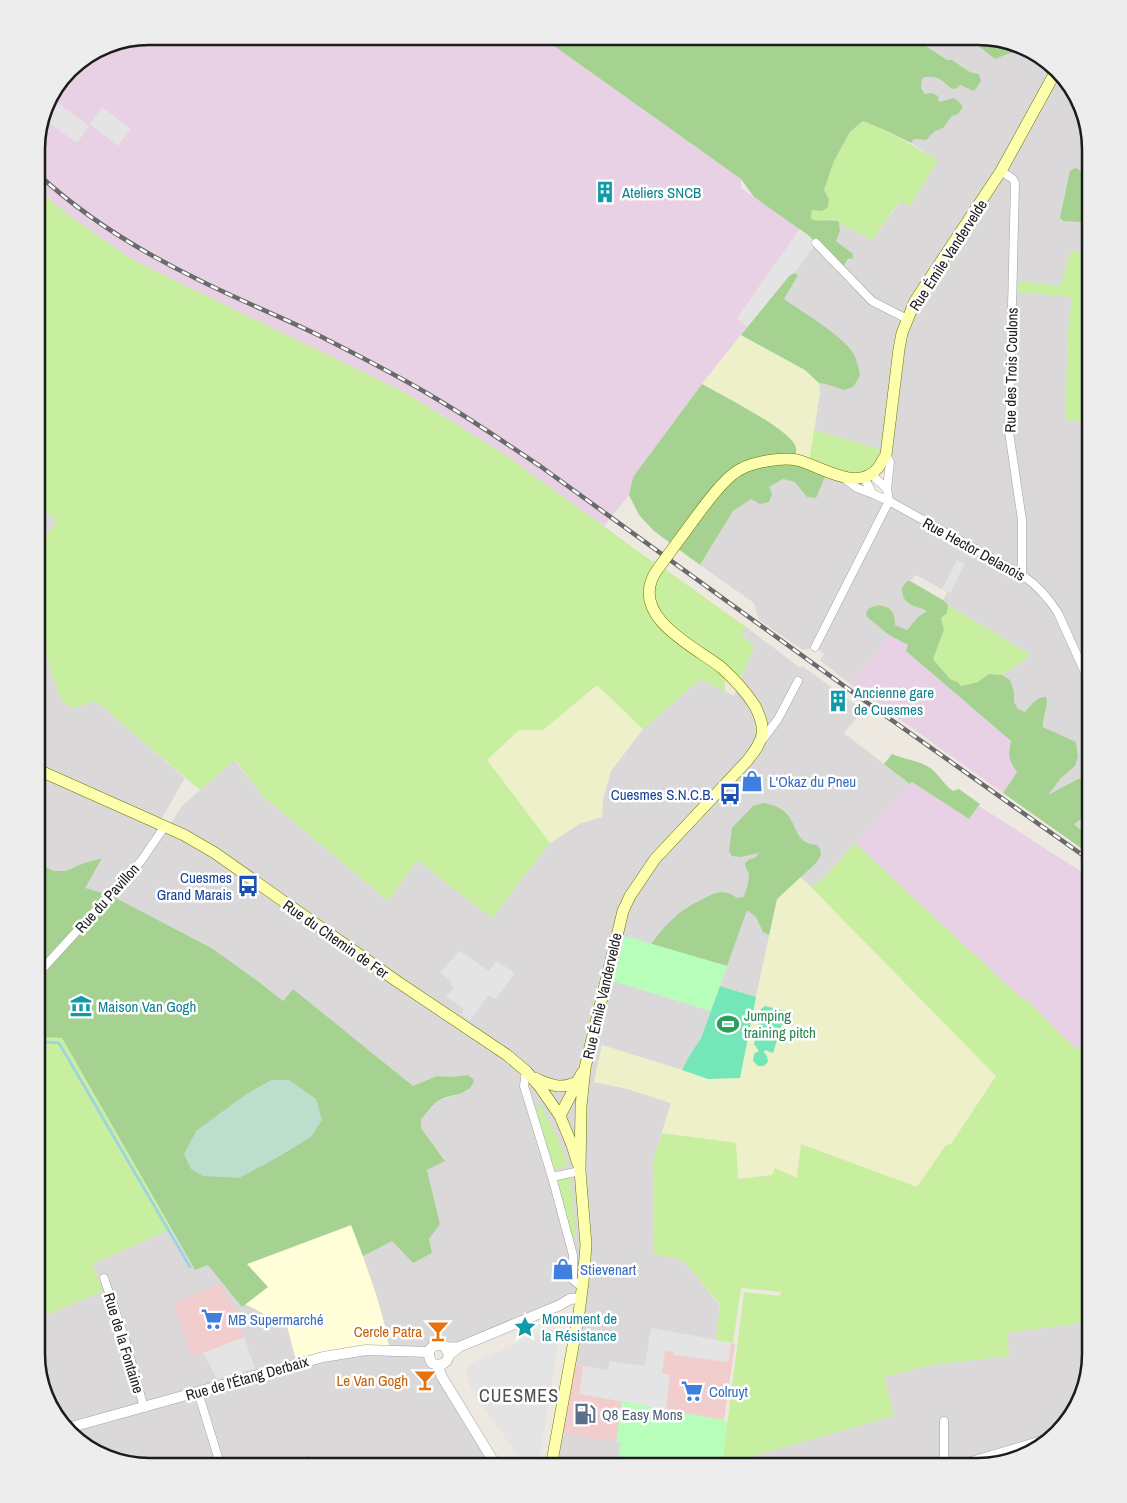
<svg xmlns="http://www.w3.org/2000/svg" width="1127" height="1503" font-family="'Archivo Narrow',sans-serif">
<style>
.residential{fill:#dad8d8}
.commercial{fill:#f1cdcd}
.industrial{fill:#e8d1e4}
.education{fill:#fffed8}
.farmland{fill:#eef0c9}
.grass{fill:#c8eea0}
.forest{fill:#a5d290}
.wetland{fill:#bbdecd}
.park{fill:#b7febb}
.pitch{fill:#75e6b8}
.parking{fill:#e4e4e4}
.lines{fill:none;stroke-linecap:round;stroke-linejoin:round}
.stream{stroke:#9bd3e1;stroke-width:2.5}
.minor-casing{stroke:#a3a3a3;stroke-width:9}
.tertiary-casing{stroke:#a3a3a3;stroke-width:11}
.secondary-casing{stroke:#6b7500;stroke-width:12}
.minor{stroke:#fff;stroke-width:8}
.tertiary{stroke:#fff;stroke-width:10}
.secondary{stroke:#fdffad;stroke-width:11}
.rail-casing{stroke:#6a6a6a;stroke-width:4.5}
.rail{stroke:#fff;stroke-width:2.5;stroke-dasharray:8;stroke-linecap:butt}
.secondary-bridge-casing{stroke:#6b7500;stroke-width:12;stroke-linecap:butt}
.secondary-bridge{stroke:#fdffad;stroke-width:11}
.labels{text-anchor:middle;dominant-baseline:central;stroke-width:5;stroke-linejoin:round;paint-order:stroke}
.culture-label{font-size:15px;fill:#0d838f;stroke:#fff;text-anchor:start}
.street-label{font-size:15px;fill:#1c1c1c;stroke:#fff}
.shop-label{font-size:15px;fill:#366cbe;stroke:#fff;text-anchor:start}
.transit-label{font-size:15px;fill:#164399;stroke:#fff;text-anchor:end}
.leisure-label{font-size:15px;fill:#27864d;stroke:#fff;text-anchor:start}
.food-label{font-size:15px;fill:#c56008;stroke:#fff;text-anchor:end}
.service-label{font-size:15px;fill:#4e5e75;stroke:#fff;text-anchor:start}
.quarter-label{font-size:18px;letter-spacing:1px;fill:#4f4f4f;stroke:#fff}
.rim{fill:none;stroke:#1c1c1c;stroke-width:2.5}
</style>
<rect width="100%" height="100%" fill="#eee9e0"/>
<path class="residential" d="M924 36H962L971 39 995 59 1016 51 1047 67 1048 64 1072 86 1091 149V181L1085 179 1060 218 1063 221 1091 223 1090 278 1072 300 1068 330 1065 419 1091 424V778L1078 779 1047 796 1060 779 1075 766 1078 757 1076 742 1043 727 1042 721 1047 708 1031 704 1025 712 1018 709 1014 702V691L1010 680 1002 675 1031 655 948 605 943 600 947 592 916 575 910 581 907 582 908 604 928 611 918 617 907 630 895 625 894 615 867 617 889 635 871 659 850 684 820 660 824 654 816 647 803 650 759 620 754 603 700 565 733 511 769 487 783 479 795 482 827 472 889 501 886 451 814 430 820 392 809 372 741 335 794 273 816 243 842 268 853 254 836 241 840 231 839 222 872 240 900 202 910 206 937 160 911 143 914 139 926 140 935 131 943 128 952 116 948 99 939 102 926 94 921 88 922 78 930 76 941 78 946 84 960 85 974 91 979 74 970 72 962 66 947 60 920 42Z
M36 502 57 522 36 548Z
M746 627 787 658 800 668 802 666 863 710 844 733 910 784 825 877 811 887 800 877 777 899 756 997 720 986 727 966 625 936 613 981 711 1011 701 1038 688 1058 682 1070 602 1045 594 1082 628 1089 671 1103 653 1161 654 1254 683 1260 720 1306 716 1340 651 1328 645 1366 610 1362 608 1370 570 1364 581 1298 445 1347 429 1352 497 1467H148L93 1452 55 1417 36 1354V1319L104 1291 92 1264 171 1229 195 1270 208 1264 267 1287 392 1241 413 1263 432 1253 429 1239 440 1224 427 1170 445 1160 421 1128V1119L438 1101 468 1091V1075L452 1077 437 1076 413 1086 293 989 283 1001 255 979 213 949 84 888 101 858 84 863 67 871H54L36 862V643L44 641 49 666 62 701 73 708 96 701 185 778 159 823 168 827 182 806 234 760 263 796 388 901 417 860 492 917 550 843 581 823 602 817 603 799 611 771 643 729 701 679 734 696 754 647 741 633Z
M1091 812V840L1073 824Z
M1091 1322V1355L1076 1410 1041 1448 979 1467H551L557 1433 666 1409 727 1421 722 1464 894 1416 883 1377 931 1365 1009 1356 1007 1333Z"/>
<path class="commercial" d="M220 1284 233 1305 250 1325 241 1328 255 1368 217 1379 203 1353 191 1356 173 1303Z
M651 1328 735 1344 724 1420 622 1401 616 1442 557 1433 570 1364 608 1370 610 1361 645 1366Z"/>
<path class="industrial" d="M149 36H540L741 179V188L800 229 737 318 747 327 702 384 633 477 629 495 604 526 504 454 406 393 133 260 67 214 37 188V141L43 118 77 143 50 97 74 64 106 45Z
M889 635 908 645 906 651 1011 741 1009 750 1017 772 1003 793 850 684 871 659Z
M912 782 969 819 979 806 1091 878V1041L1087 1044 1077 1049 1059 1033 1027 1000 1021 998 855 843Z"/>
<path class="education" d="M352 1225 376 1294 387 1333 385 1334 391 1350 297 1364 287 1326 245 1304 267 1287 247 1264Z"/>
<path class="farmland" d="M741 335 809 372 819 383 820 392 809 464 794 460 774 425 702 384Z
M597 685 643 729 611 771 603 799 602 817 581 823 550 843 487 760 519 730H543Z
M800 877 996 1076 951 1145H946L917 1188 800 1144 797 1178 772 1175 737 1179 736 1143 662 1133 671 1103 628 1089 594 1082 602 1045 682 1070 688 1058 701 1038 720 986 756 997 777 899Z"/>
<path class="grass" d="M863 121 887 131 938 160 910 206 899 202 872 240 832 219 820 222 811 219 812 210 829 199 824 190 834 161 850 132Z
M37 188 67 214 133 260 406 393 504 454 653 562H655C650 572 639 595 647 605 649 609 653 611 655 614V586L662 567 746 627 741 634 754 647 742 677 722 669 725 683V692L701 679 643 729 597 685 543 730H519L487 760 550 843 492 918 417 860 388 901 263 796 235 760 200 790 96 701 73 708 62 701 49 666 36 602V548L57 522 36 502Z
M1071 251 1091 255V424L1065 419 1068 330 1072 297 1017 292 1018 281 1060 286Z
M814 430 886 451 864 478 809 464Z
M948 605 1031 655 1002 675 989 674 978 682 961 686 958 682 950 679 933 659 944 630 941 618 947 613Z
M855 843 1021 998 1027 1000 1059 1033 1077 1049 1087 1044 1091 1041V1322L1007 1333 1009 1356 931 1365 884 1377 894 1416 722 1465 744 1292 780 1296 781 1292 741 1288 733 1343 716 1340 720 1305 683 1260 654 1254 653 1160 662 1133 736 1143 738 1179 772 1175 775 1168 797 1178 801 1144 917 1187 946 1145 951 1144 996 1076 811 887 825 877Z
M36 1037 62 1038 171 1229 92 1264 104 1291 36 1319Z
M537 1105 541 1106 556 1134 568 1165 554 1170 536 1108Z
M568 1177 571 1178 572 1186 576 1237 572 1238 556 1180Z"/>
<path class="forest" d="M540 36H924L920 42 947 60H952L970 72 979 74 981 81 974 91 960 85 957 88 952 89C941 80 938 74 922 78L921 88 925 94 932 93 938 96 939 102 954 98 959 102 963 107 958 114 952 116 943 128 935 131 926 140 914 139 911 143 887 131 863 121 850 132 834 161 824 190 829 199 828 207 822 211 812 210 811 219C822 223 828 218 839 222L840 231 836 241 853 254V258L848 259 842 269 808 235 754 197 741 179Z
M962 36H985L1035 51 1048 64 1047 67 1016 51 995 59 971 40Z
M1075 168C1081 170 1083 173 1085 179L1091 181V223L1063 221 1060 218 1070 171Z
M794 273 798 275 784 299C802 312 842 335 853 353 857 360 859 368 860 376L853 387 844 390 826 384 819 383 805 370 741 335 789 276Z
M702 384C719 394 794 431 796 448 797 451 795 456 794 460L827 472 816 498 807 497 795 482 783 479 769 487 772 494 769 502 760 504 751 499 733 511 700 565 654 531 639 515 629 495 633 477Z
M907 581H910L943 600 948 605 947 613 941 618 944 630 933 659 950 679 958 682 961 686 978 682 989 674 1002 675 1010 680 1014 691V702L1018 709 1025 712C1031 705 1036 697 1046 697 1049 708 1042 716 1043 727L1076 742 1078 757 1075 766 1060 779 1048 795 1078 779 1091 778V812L1074 824 1091 840V855L1003 793 1017 772C1008 758 1008 757 1011 741L906 651 908 645 889 635 867 617 866 612C873 602 891 604 894 616 895 619 895 622 895 625L907 630 918 617 927 611C913 604 903 607 902 588Z
M892 754C903 759 916 760 927 766 939 773 942 783 953 791L959 789 980 804 969 819 912 782 910 784 884 764Z
M763 803C771 804 779 807 785 812 798 824 794 844 817 845L820 849 821 855 816 863 777 899 769 935 763 932 756 917 747 910 727 966 651 944C665 925 679 910 701 900 715 893 722 888 737 898L744 897C746 890 749 882 749 875 748 870 745 868 745 863L750 859 755 858 759 853 740 857 732 856 729 851 732 828 753 806Z
M102 858 85 888 110 895 213 949 255 979 283 1001 293 989 413 1086 437 1076 452 1077 468 1075 474 1080C470 1097 450 1093 438 1101 432 1105 426 1114 421 1119V1128L445 1161 427 1170 440 1224 429 1239 432 1253 413 1263 392 1241 363 1256 351 1225 247 1264 268 1287 242 1307 208 1265 195 1270 62 1038 36 1037V862L54 871H66L84 863Z"/>
<path class="wetland" d="M271 1080H289L316 1099 322 1120 311 1137 275 1159 239 1178 203 1176 191 1169 184 1154 196 1131 245 1095Z"/>
<path class="park" d="M625 936 727 966 711 1011 613 981Z
M622 1401 727 1421 722 1467H617L621 1442H616Z"/>
<path class="pitch" d="M720 986 756 997 740 1078 708 1079 682 1070 688 1058 701 1038Z
M765 1006 786 1011 773 1053 765 1050 764 1052 767 1056 768 1062 764 1066H758L753 1061 754 1054 759 1051 754 1044 761 1009Z"/>
<path class="parking" d="M50 97 89 126 77 143 43 118 48 99Z
M102 107 131 129 118 146 90 124Z
M800 229 816 243 794 273 789 276 747 327 737 318Z
M957 560 965 564 950 593 942 589Z
M460 951 489 971 496 961 515 973 495 999 488 995 470 1021 461 1014 464 1009 446 997 454 988 451 986 452 983 440 972Z
M651 1328 731 1343 728 1362 673 1355V1352L665 1351 662 1373 670 1375 666 1409 579 1394 583 1366 608 1370 610 1361 645 1366Z
M549 1329 555 1330 559 1334V1338L540 1456 519 1459 516 1453 471 1389 466 1375 470 1364Z
M244 1337 255 1368 217 1379 203 1353Z"/>
<g class="lines">
<path class="stream" d="M36 1041 59 1043 190 1267"/>
<g class="minor-casing">
<path id="minor" d="M1001 171 1013 179 1015 183 1009 432 1022 520V575
M816 243 872 301 907 319
M871 474 887 489
M844 478 857 488 873 494
M864 478 873 494 889 501 1022 575C1037 585 1048 597 1058 613L1091 686
M815 647 889 501 887 489 890 462 886 455
M762 740 778 719 798 681
M45 966 141 861 165 826
M526 1071 524 1086 552 1177 573 1255V1280L583 1288
M552 1177 580 1171
M104 1278 125 1339 144 1408
M198 1392 221 1467
M944 1421V1467
M278 1467 303 1463 309 1461"/>
</g>
<g class="tertiary-casing">
<path id="tertiary" d="M445 1347 449 1355C447 1364 440 1367 432 1363 427 1356 428 1345 439 1345 445 1345 441 1346 447 1347 450 1348 455 1347 459 1347
M449 1355 459 1347 560 1305 570 1299 581 1298
M437 1365 442 1377 497 1467
M68 1428 323 1357 366 1350 429 1352
M954 1467 1049 1439"/>
</g>
<g class="secondary-casing">
<path id="secondary" d="M676 544C691 525 721 478 741 469 754 462 781 457 797 460 821 466 857 493 878 468 881 464 883 459 886 455L899 349 902 333 915 301 1001 171 1056 71
M36 769 184 835 215 853 398 982 507 1055 526 1071 540 1087 560 1116 572 1145 578 1164
M534 1078C552 1085 559 1090 577 1082
M560 1116 582 1073
M551 1467 579 1313 583 1282 586 1245 580 1171 581 1106 585 1068 623 911 630 896 655 859 747 761C753 753 760 745 762 735 764 726 759 714 755 706 746 692 734 679 722 668 697 648 635 620 652 579 654 574 657 570 660 566"/>
</g>
<use href="#minor" class="minor"/>
<use href="#tertiary" class="tertiary"/>
<use href="#secondary" class="secondary"/>
<g class="rail-casing">
<path id="rail" d="M37 173C85 218 141 252 201 281 239 300 279 316 318 335 357 355 397 375 435 398 471 419 505 443 540 466L876 709 1091 861"/>
</g>
<use href="#rail" class="rail"/>
<g class="secondary-bridge-casing">
<path id="secondary-bridge" d="M660 566 676 544"/>
</g>
<use href="#secondary-bridge" class="secondary-bridge"/>
</g>
<defs>
<g id="building-bare" transform="scale(1.725)"><path d="M-4-6H4V6H1V3H-1V6H-4ZM-2.5-4.3h1.7v1.8h-1.7ZM.8-4.3h1.7v1.8H.8ZM-2.5-1h1.7V.8h-1.7ZM.8-1h1.7V.8H.8Z" fill="#0f9aa8" stroke="#fff" stroke-width="2.5" paint-order="stroke"/></g>
<g id="shop-bare" transform="scale(1.725)"><path d="M-5-2.5h2.3a2.7 3.5 0 0 1 5.4 0H5L5.5 6h-11ZM-1.5-2.5h3a1.5 2.3 0 0 0-3 0Z" fill="#3f7fe0" stroke="#fff" stroke-width="2.5" paint-order="stroke"/></g>
<g id="bus-bare" transform="scale(1.725)"><path d="M-5-6H5V4H4V6H2V4H-2V6H-4V4H-5ZM-3.5-4V0h7V-4ZM-3.5 1.2v1.5H-2V1.2ZM2 1.2v1.5H3.5V1.2Z" fill="#1a4fb4" stroke="#fff" stroke-width="2.5" paint-order="stroke"/></g>
<g id="museum-bare" transform="scale(1.725)"><path d="M0-6L6-3V-2H-6V-3ZM-5-1h2V3h-2ZM-1-1h2V3h-2ZM3-1h2V3H3ZM-6 4H6V6H-6Z" fill="#0f9aa8" stroke="#fff" stroke-width="2.5" paint-order="stroke"/></g>
<g id="stadium-bare" transform="scale(1.725)"><path d="M0-5a6.5 5 0 1 0 0 10a6.5 5 0 1 0 0-10ZM-3.5-1.8h7v3.6h-7Z" fill="#2e9e5b" stroke="#fff" stroke-width="2.5" paint-order="stroke"/></g>
<g id="supermarket-bare" transform="scale(1.725)"><path d="M-6-5.5h2.5l.6 2H6L4.5 2H-2.5L-4.4-4H-6ZM-1.5 3.2a1.3 1.3 0 1 0 .1 0ZM3 3.2a1.3 1.3 0 1 0 .1 0Z" fill="#3f7fe0" stroke="#fff" stroke-width="2.5" paint-order="stroke"/></g>
<g id="sight-bare" transform="scale(1.725)"><path d="M0-6L1.8-2.2L6-1.7L2.9 1.2L3.7 5.4L0 3.3L-3.7 5.4L-2.9 1.2L-6-1.7L-1.8-2.2Z" fill="#0f9aa8" stroke="#fff" stroke-width="2.5" paint-order="stroke"/></g>
<g id="bar-bare" transform="scale(1.725)"><path d="M-6-5H6L.8 .8V4.5H3.5V6h-7V4.5H-.8V.8Z" fill="#e8710a" stroke="#fff" stroke-width="2.5" paint-order="stroke"/></g>
<g id="fuel-bare" transform="scale(1.725)"><path d="M-5.5-6h7V0h2V4h1.3V-2.5L3-4.5l.8-.8L6-3V5H2.5V1h-1V6h-7ZM-4.2-4.7v3.2H.2V-4.7Z" fill="#5c6f8a" stroke="#fff" stroke-width="2.5" paint-order="stroke"/></g>
</defs>
<g fill-rule="evenodd">
<use href="#building-bare" x="605" y="192"/>
<use href="#building-bare" x="838" y="701"/>
<use href="#shop-bare" x="752" y="781"/>
<use href="#bus-bare" x="730" y="794"/>
<use href="#bus-bare" x="248" y="886"/>
<use href="#museum-bare" x="81" y="1006"/>
<use href="#stadium-bare" x="728" y="1024"/>
<use href="#shop-bare" x="563" y="1269"/>
<use href="#supermarket-bare" x="212" y="1319"/>
<use href="#sight-bare" x="525" y="1327"/>
<use href="#bar-bare" x="438" y="1331"/>
<use href="#bar-bare" x="425" y="1380"/>
<use href="#supermarket-bare" x="692" y="1391"/>
<use href="#fuel-bare" x="585" y="1414"/>
</g>
<g class="labels">
<g class="culture-label">
<text x="622" y="192">Ateliers SNCB</text>
<text x="854" y="692">Ancienne gare<tspan x="854" dy="17">de Cuesmes</tspan></text>
<text x="98" y="1006">Maison Van Gogh</text>
<text x="542" y="1318">Monument de<tspan x="542" dy="17">la Résistance</tspan></text>
</g>
<g class="street-label">
<text transform="translate(948 255) rotate(-57)">Rue Émile Vandervelde</text>
<text transform="translate(1011 370) rotate(-89)">Rue des Trois Coulons</text>
<text transform="translate(974 549) rotate(29)">Rue Hector Delanois</text>
<text transform="translate(107 898) rotate(-48)">Rue du Pavillon</text>
<text transform="translate(336 939) rotate(35)">Rue du Chemin de Fer</text>
<text transform="translate(602 996) rotate(-77)">Rue Émile Vandervelde</text>
<text transform="translate(124 1343) rotate(73)">Rue de la Fontaine</text>
<text transform="translate(247 1378) rotate(-16)">Rue de l'Étang Derbaix</text>
</g>
<g class="shop-label">
<text x="769" y="781">L'Okaz du Pneu</text>
<text x="580" y="1269">Stievenart</text>
<text x="228" y="1319">MB Supermarché</text>
<text x="709" y="1391">Colruyt</text>
</g>
<g class="transit-label">
<text x="714" y="794">Cuesmes S.N.C.B.</text>
<text x="232" y="877">Cuesmes<tspan x="232" dy="17">Grand Marais</tspan></text>
</g>
<g class="leisure-label">
<text x="744" y="1015">Jumping<tspan x="744" dy="17">training pitch</tspan></text>
</g>
<g class="food-label">
<text x="422" y="1331">Cercle Patra</text>
<text x="408" y="1380">Le Van Gogh</text>
</g>
<g class="service-label">
<text x="602" y="1414">Q8 Easy Mons</text>
</g>
<g class="quarter-label">
<text x="519" y="1395">CUESMES</text>
</g>
</g>
<path d="M0 0H1127V1503H0ZM149 45H978A104 104 0 0 1 1082 149V1354A104 104 0 0 1 978 1458H149A104 104 0 0 1 45 1354V149A104 104 0 0 1 149 45Z" fill="#ededed" fill-rule="evenodd"/>
<path class="rim" d="M149 45H978A104 104 0 0 1 1082 149V1354A104 104 0 0 1 978 1458H149A104 104 0 0 1 45 1354V149A104 104 0 0 1 149 45Z"/>
</svg>
